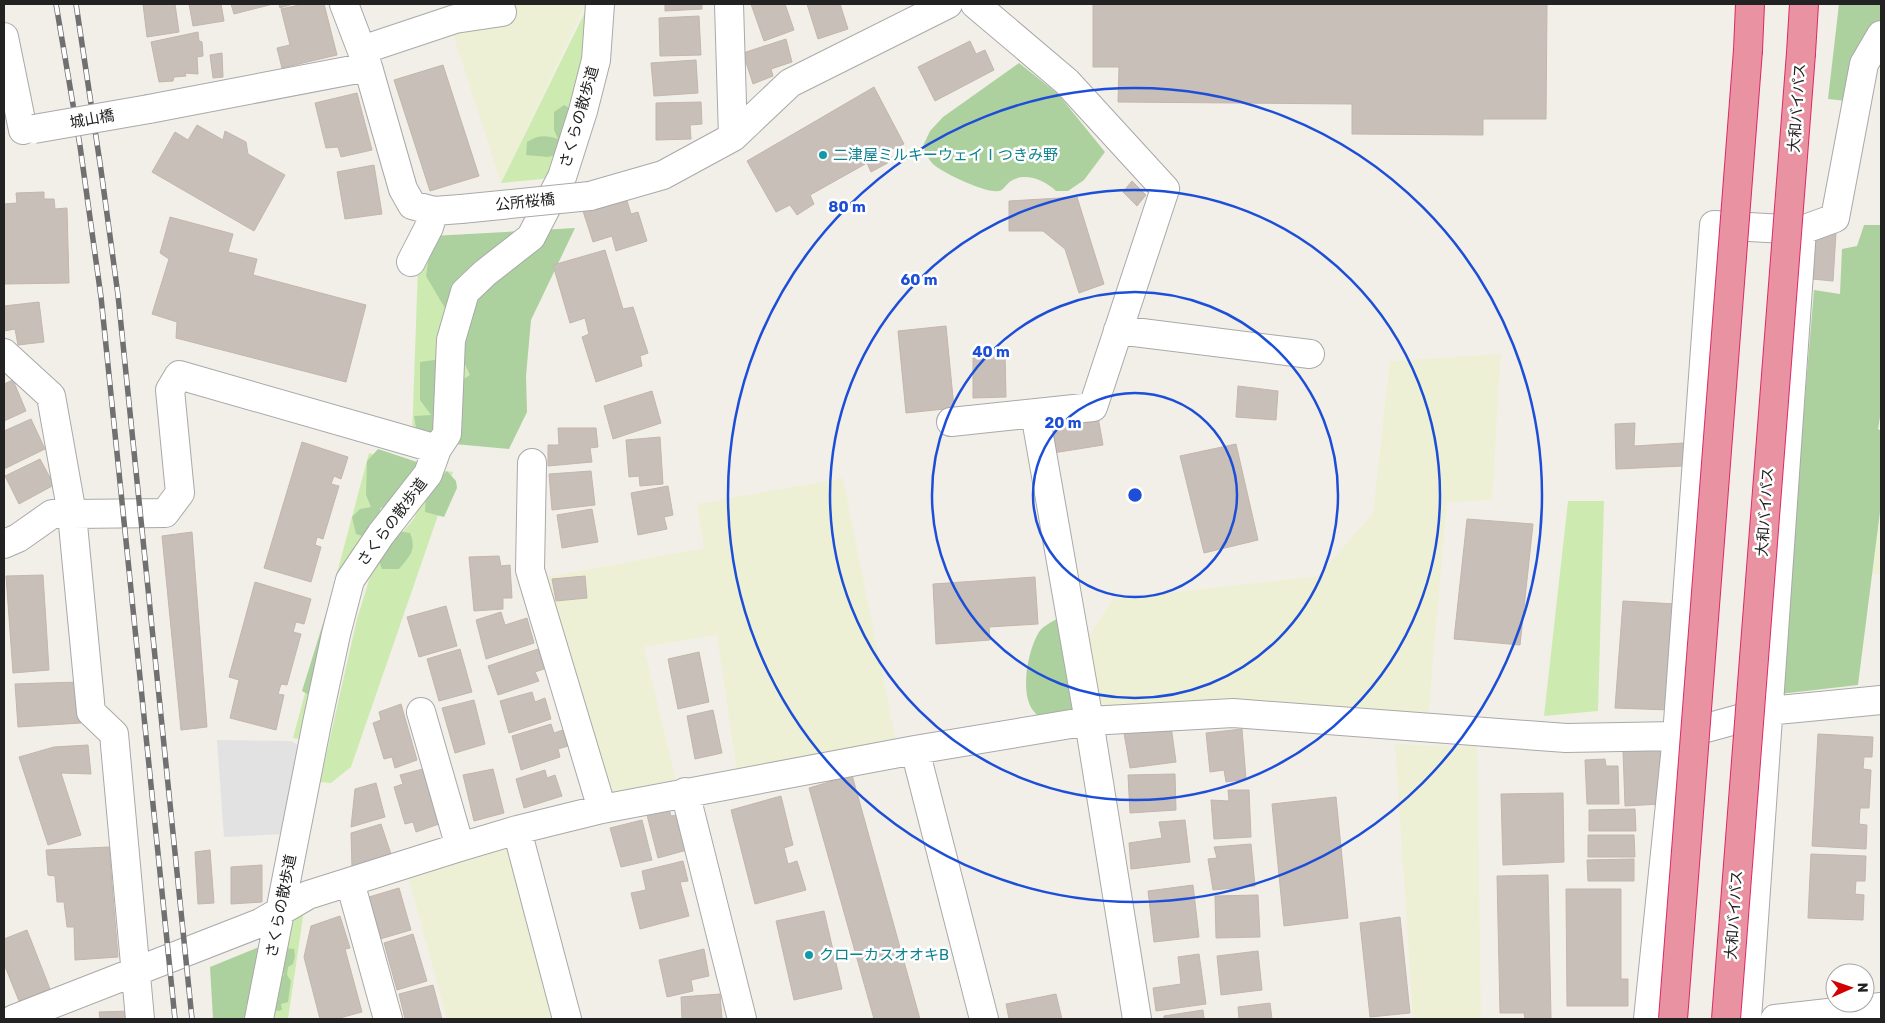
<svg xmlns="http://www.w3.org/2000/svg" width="1885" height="1023" font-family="Rubik,'Noto Sans JP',sans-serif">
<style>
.farmland{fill:#eef0d5}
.grass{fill:#cdebb0}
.forest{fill:#add19e}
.parking{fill:#e2e2e2}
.building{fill:#c7bfb8;stroke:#c4b6ab}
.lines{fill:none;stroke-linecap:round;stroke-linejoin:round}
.minor-casing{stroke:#a9a9a9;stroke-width:30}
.highway-casing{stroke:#dc2a67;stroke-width:30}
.minor{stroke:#fff;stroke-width:28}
.highway{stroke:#e892a2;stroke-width:28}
.rail-casing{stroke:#707070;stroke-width:5.5}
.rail{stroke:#fff;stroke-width:4;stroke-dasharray:11;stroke-linecap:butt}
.minor-bridge-casing{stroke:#a9a9a9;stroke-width:30;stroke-linecap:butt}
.highway-bridge-casing{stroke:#dc2a67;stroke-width:30;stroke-linecap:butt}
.minor-bridge{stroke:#fff;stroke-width:28}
.highway-bridge{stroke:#e892a2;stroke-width:28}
.ring{fill:none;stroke:#1d4ed8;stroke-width:2.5}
.culture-dot{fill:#0f9aa8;stroke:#fff;stroke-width:2}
.labels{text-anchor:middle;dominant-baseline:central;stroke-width:5;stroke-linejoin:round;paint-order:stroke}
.street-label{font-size:15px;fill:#222;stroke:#fff}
.culture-label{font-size:15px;fill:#0d838f;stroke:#fff;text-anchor:start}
.centre{fill:#1d4ed8;stroke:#fff;stroke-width:2.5}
.ring-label{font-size:15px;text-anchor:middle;font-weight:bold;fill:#1d4ed8;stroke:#fff;stroke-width:5;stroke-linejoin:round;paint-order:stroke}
</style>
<rect width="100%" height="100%" fill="#f2efe9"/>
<path class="farmland" d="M443 4H586L501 183Z
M1501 354 1492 500 1447 502 1428 718 1098 711 1086 640 1113 599 1318 576 1373 513 1390 361Z
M843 478 896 741 883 742 737 773 717 635 644 647 677 785 606 798 547 577 704 548 697 504Z
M1881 504V575L1872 574Z
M1395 744 1455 747 1477 745 1481 1019H1413Z
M512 845 556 1019H447L408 876Z"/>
<path class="grass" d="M589 4 590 60 553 178 501 183Z
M432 236 479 369 432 442 412 436 418 266Z
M369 453 414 467 376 521 305 740 293 738Z
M440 470 453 472 351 767 331 783 320 782 357 619 374 564 413 520Z
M1568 501H1604L1598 711 1544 716Z
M304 910 288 1019H274L290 925Z"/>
<path class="forest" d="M1839 4H1881V21L1859 58 1846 101 1828 99Z
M1019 63 1058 94 1105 152 1084 180 1068 191H1056C1044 180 1025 172 1011 181 1006 184 1004 190 999 191 987 194 940 172 932 163 928 159 925 151 923 146L930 131 943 117Z
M564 105 572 109 562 153 548 157 526 155 527 142C538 135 546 135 558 139L554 130V112Z
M1864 225H1881V411L1878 429 1881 431V504L1858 685 1780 694 1814 290 1840 294 1842 249 1857 246Z
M575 228 531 320 526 376 527 412 509 449 432 442 417 434 414 416 431 415 420 400V362L441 359 462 380 470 375 459 352 446 310 426 276 432 236Z
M378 449 420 463 396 504 380 508V523L371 539 356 534 352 517 360 509 371 507 366 495 367 461Z
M447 471 456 481 457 488 444 517 425 512 426 489Z
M398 531 410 533C417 550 410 556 399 569H382L377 556Z
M334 603 311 696 302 691 329 604Z
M1058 618 1074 712 1040 718C1037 715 1034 712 1032 709 1020 690 1028 650 1039 632 1043 626 1052 622 1058 618Z
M259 947 256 1002 246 1005 247 1019H213L210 967Z
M283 948 294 949 295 956 293 964 288 967 287 975 291 981 288 1002 281 1004 282 1010 278 1011 273 1009V1003L279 999 275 994 278 979 284 975 280 965Z"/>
<path class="parking" d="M217 740 291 741 298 745 284 834 224 837Z"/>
<path class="building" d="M143 4H175L179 32 147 37Z
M189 4H221L224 21 193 26Z
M231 4H273L234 14Z
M279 4H293L280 8Z
M304 4H324L337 55 282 68 277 48 290 45 281 9Z
M665 4H702V9L665 11Z
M751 4H785L794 30 764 41Z
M807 4H840L848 29 818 39Z
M1093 4H1547L1546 119H1483V135L1352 134V104L1118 102 1119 67H1093Z
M699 16 701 55 660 56 659 18Z
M198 32 199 41 202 42 203 56 197 57 198 74 185 73 186 76 174 77 173 81 159 82 151 42Z
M786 39 792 62 771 69 773 76 753 84 743 53Z
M970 41 976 54 985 50 994 70 935 101 918 67Z
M222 53 223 77 213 78 210 55Z
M696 60 698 93 654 96 651 63Z
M443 65 479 176 430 191 394 80Z
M874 87 904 144 888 151 893 160 871 172 867 163 810 195 814 204 797 215 790 205 776 212 747 161Z
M357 93 372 150 341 157 338 147 326 148 315 103Z
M701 102 702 124 690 125 691 139 656 140V103Z
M197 125 223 140 225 131 246 142 248 154 285 175 254 231 152 172 175 132 188 140Z
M374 165 382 214 345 219 337 172Z
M1132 181 1146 195 1137 206 1123 192Z
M44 192V199H54L55 209 67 208 69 283 4 284V204L17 203 16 193Z
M625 194 631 214 638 212 647 241 616 251 612 236 593 242 582 208Z
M1077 197 1104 284 1079 293 1065 249 1043 231H1009V201Z
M170 217 233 234 228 252 257 259 253 275 366 305 346 382 176 338 177 322 152 314 169 259 160 253Z
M1815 231 1836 233 1833 281 1812 279Z
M605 250 623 309 633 307 648 353 640 356 642 366 596 382 582 337 589 334 585 318 570 323 553 265Z
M39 302 44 342 18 345 15 329 4 331V306Z
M946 326 954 408 906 413 898 331Z
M973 354H1005L1006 397 973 398Z
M13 380 26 411 4 421V384Z
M1238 386 1278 391 1276 420 1236 417Z
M652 391 661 423 613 439 604 406Z
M1098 417 1103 445 1053 453 1049 424Z
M31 419 45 449 4 469V431Z
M1635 423 1634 446 1684 443V466L1616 469 1615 424Z
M558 428H596L598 447 590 448 592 462 548 466V445H559Z
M660 437 663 484 640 486 639 476 629 477 626 440Z
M302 442 348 457 341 479 334 476 331 484 339 486 323 539 317 537 315 545 321 547 311 582 264 568Z
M1236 444 1258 540 1204 553 1180 456Z
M40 459 54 485 19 504 5 476Z
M591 471 595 505 552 510 549 474Z
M668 486 673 515 664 517 667 529 638 535 631 493Z
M592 509 598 542 562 548 557 515Z
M1467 519 1533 524 1520 645 1454 639Z
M192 532 207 727 181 730 162 536Z
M499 556 501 566 510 565 512 598H503V609L474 611 469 557Z
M43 575 49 670 13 673 6 576Z
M585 576 587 598 556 601 552 579Z
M1035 577 1038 624 989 627 990 640 936 644 933 584Z
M255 582 311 599 304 624 296 622 293 632 301 634 287 685 281 684 278 694 284 695 276 730 230 718 239 680 229 677Z
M1623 601 1676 604 1669 710 1615 708Z
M446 606 457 646 419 657 407 617Z
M501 612 505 625 527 618 534 643 486 659 476 620Z
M460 649 472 692 439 701 427 659Z
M538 649 544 669 535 672 539 681 498 695 488 666Z
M699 652 709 702 678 709 668 659Z
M78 682 81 723 18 727 15 684Z
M532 692 535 702 545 698 551 719 509 733 500 701Z
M474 700 485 744 455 753 442 708Z
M401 704 417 760 395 768 392 757 384 759 373 723 381 720 379 712Z
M713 710 722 753 695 759 687 716Z
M551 724 554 733 563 730 568 746 558 749 560 757 521 770 512 736Z
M1171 726 1176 762 1130 768 1124 733Z
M1242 729 1246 779 1226 782 1224 770 1210 772 1206 733Z
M1818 734 1873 737 1872 757H1864L1863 769 1871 770 1869 808H1860L1859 824 1867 825 1866 849 1812 846Z
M88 745 91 774 61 773 81 835 48 845 19 757 54 747Z
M1661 750 1664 796 1660 804 1625 806 1623 751Z
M1605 759 1606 766H1618L1619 804H1587L1585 760Z
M423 769 439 824 416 832 413 822 405 824 394 787 403 784 400 775Z
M493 769 504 813 474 821 463 775Z
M545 770 547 778 555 775 562 796 524 808 516 779Z
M1175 774 1176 810 1130 813 1128 775Z
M852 775 920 1019H874L809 788Z
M376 783 385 817 351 827 355 789Z
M1228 790H1249L1251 837 1214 839 1211 800 1229 801Z
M1563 793 1564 862 1503 865 1501 794Z
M781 796 793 845 784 848 788 864 797 861 806 890 755 904 731 810Z
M1336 797 1348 918 1284 926 1272 804Z
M669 809 671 816 677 815 687 850 658 858 647 815Z
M1635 809 1636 831H1589V810Z
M642 820 652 860 621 867 610 828Z
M1185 820 1190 862 1131 869 1129 843 1162 838 1159 822Z
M381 824 391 854 352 868 351 833Z
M1588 835H1634L1635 857H1588Z
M1251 844 1255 886 1213 890 1208 859 1217 858 1214 847Z
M109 847 118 957 75 960 74 927H67L64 902H57L55 876 48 875 46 850Z
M210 850 214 903 198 904 195 852Z
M1811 854 1866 856 1865 881H1856L1855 894 1864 895 1863 920 1808 918Z
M1634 859V881H1588L1587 860Z
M683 861 688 881 680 882 689 916 640 929 631 893 646 890 642 871Z
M262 865V902L231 904V867Z
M1548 875 1551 1019H1525L1524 1013H1500L1497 876Z
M1193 885 1199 937 1154 942 1148 891Z
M399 888 411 930 380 939 369 897Z
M1566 889H1621V979H1628V1006H1567Z
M1258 895 1260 937 1216 938 1215 896Z
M824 911 842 989 794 1000 776 921Z
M340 916 350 948 345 949 362 1012 336 1019H320L304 957 311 926Z
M1400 917 1410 1013 1370 1017 1360 923Z
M27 930 50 989 19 1001 4 964V939Z
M413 934 427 981 397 990 384 943Z
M704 949 709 976 691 980 693 991 667 997 659 960Z
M1258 951 1262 990 1221 995 1217 956Z
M1199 954 1206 1004 1156 1011 1153 988 1181 984 1178 957Z
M433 985 442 1019H405L399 994Z
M720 994 722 1019H682L681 997Z
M1056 994 1062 1019H1009L1006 1004Z
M1270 1003 1272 1019H1239L1238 1007Z
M1203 1010 1204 1019H1164V1016Z
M131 1011V1019H100L99 1012Z"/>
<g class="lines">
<g class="minor-casing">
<path id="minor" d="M344 4 368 67 403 189 412 205 434 211 461 209
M729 4 733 137
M4 37 23 130
M362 50 455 19 502 12
M149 109 368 67
M590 196 663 175 733 137 790 83 948 4
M411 262 429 227 434 211
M1118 330 1310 354
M4 353 51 396 72 514H52L18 538 4 544
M1035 413 1089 721 1137 1019
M951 422 1093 407 1165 189 1067 82 975 4
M532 463 530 570 602 809
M421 712 460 847
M915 750 984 1019
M685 792 742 1019
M517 830 567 1019
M350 882 388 1019
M14 1019 260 923 308 895 460 847 517 830 602 809 915 750 1089 721 1233 713 1566 738 1677 736 1768 711 1881 700
M140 1019 114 734 91 712 72 514 165 513 180 493 170 390 179 375 437 449
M259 1019 317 723 336 634 350 580 381 534 428 474 437 449 447 434 451 340 465 292 485 273 531 237 562 177 583 111 596 60 600 4
M1648 1019 1677 736 1714 225 1802 230 1835 218 1864 64 1881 35
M1747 1019 1802 230
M1775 1019 1881 1007"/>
</g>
<g class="highway-casing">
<path id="highway" d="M1748 50 1750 4
M1801 53 1804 4"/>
</g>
<use href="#minor" class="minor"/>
<use href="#highway" class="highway"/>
<g class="rail-casing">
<path id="rail" d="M56 4 80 146 101 297 175 1019
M76 4 101 170 118 295 192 1019"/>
</g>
<use href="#rail" class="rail"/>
<g class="minor-bridge-casing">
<path id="minor-bridge" d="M34 129 149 109
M461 209 590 196"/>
</g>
<g class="highway-bridge-casing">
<path id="highway-bridge" d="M1673 1019 1748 50
M1726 1019 1801 53"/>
</g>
<use href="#minor-bridge" class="minor-bridge"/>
<use href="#highway-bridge" class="highway-bridge"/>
</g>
<g class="ring">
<circle cx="1135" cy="495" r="102"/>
<circle cx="1135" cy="495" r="203"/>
<circle cx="1135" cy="495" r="305"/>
<circle cx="1135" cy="495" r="407"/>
</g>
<g class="culture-dot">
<circle cx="823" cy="155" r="5"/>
<circle cx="809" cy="955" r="5"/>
</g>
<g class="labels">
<g class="street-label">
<text transform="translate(1797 108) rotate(-86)">大和バイパス</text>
<text transform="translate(579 117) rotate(-74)">さくらの散歩道</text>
<text transform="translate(92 119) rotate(-10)">城山橋</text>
<text transform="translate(525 202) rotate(-6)">公所桜橋</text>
<text transform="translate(1765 512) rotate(-86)">大和バイパス</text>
<text transform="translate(392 522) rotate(-53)">さくらの散歩道</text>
<text transform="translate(281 906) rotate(-79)">さくらの散歩道</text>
<text transform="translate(1734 915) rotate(-86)">大和バイパス</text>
</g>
<g class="culture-label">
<text x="833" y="155">二津屋ミルキーウェイⅠつきみ野</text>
<text x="819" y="955">クローカスオオキB</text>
</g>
</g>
<circle cx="1135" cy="495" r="8" class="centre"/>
<g class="ring-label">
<text x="847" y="212">80 m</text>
<text x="919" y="285">60 m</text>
<text x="991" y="357">40 m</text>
<text x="1063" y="428">20 m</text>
</g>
<rect width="1885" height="1023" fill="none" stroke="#222222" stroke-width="10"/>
<g transform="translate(1850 988) rotate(88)"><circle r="24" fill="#ffffff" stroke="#a7a7a7"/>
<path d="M0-4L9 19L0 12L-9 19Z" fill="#d40000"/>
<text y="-8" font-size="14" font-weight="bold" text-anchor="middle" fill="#222222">N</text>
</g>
</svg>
